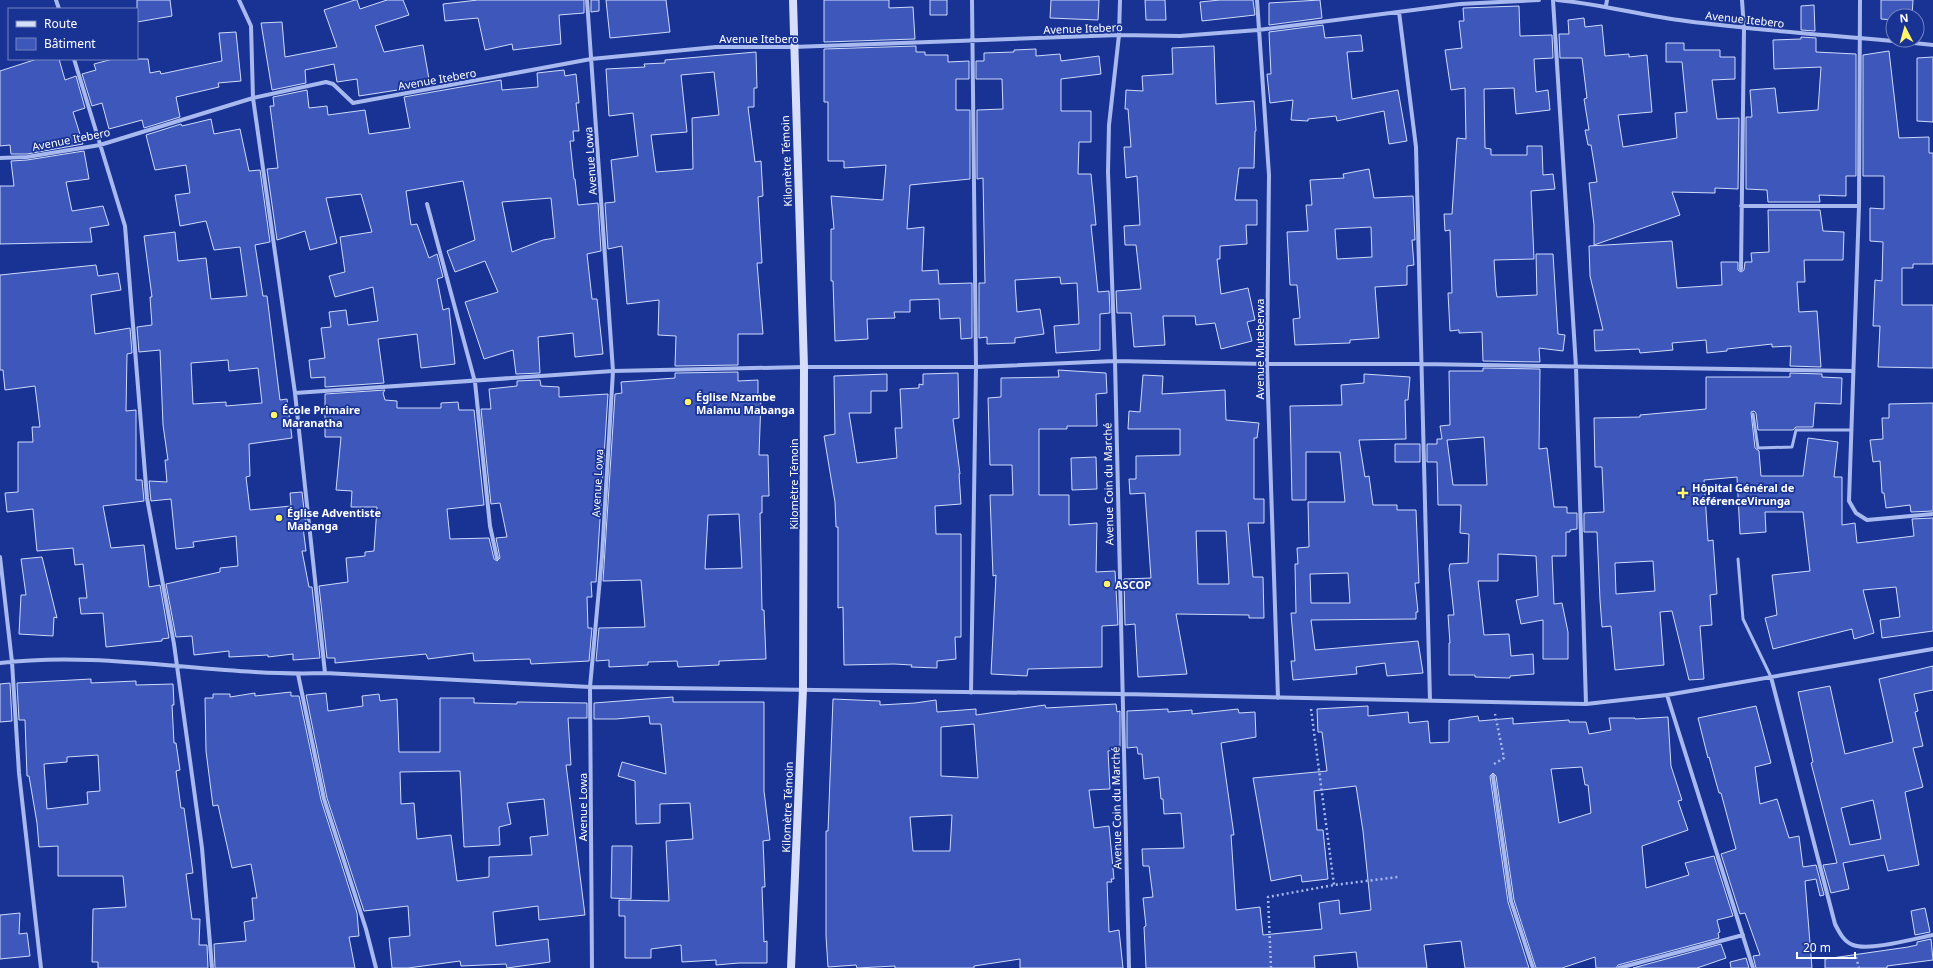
<svg xmlns="http://www.w3.org/2000/svg" width="1933" height="968" font-family="'Noto Sans',sans-serif">
<style>
.building{fill:#3d58ba;stroke:#cfdafb;fill-rule:evenodd}
.lines{fill:none;stroke-linecap:round;stroke-linejoin:round}
.path{stroke:#a8b9f0;stroke-width:2.5;stroke-dasharray:2 3;stroke-linecap:butt}
.lane{stroke:#a8b9f0;stroke-width:3}
.street{stroke:#a8b9f0;stroke-width:4}
.secondary{stroke:#d6defb;stroke-width:8}
.poi-dot{fill:#fff568;stroke:#183393;stroke-width:1.5}
.labels{text-anchor:middle;dominant-baseline:central;stroke-width:3.5;stroke-linejoin:round;paint-order:stroke}
.street-label{font-size:11px;fill:#fff;stroke:#183393}
.poi-label{font-size:11px;font-weight:bold;fill:#fff;stroke:#183393;text-anchor:start}
</style>
<rect width="100%" height="100%" fill="#183393"/>
<path class="building" d="M137 0H170L172 16 137 22Z
M355 0H357L360 9 387 0H403L409 15 375 26 384 52 423 45 430 85 359 96 357 79 337 82 334 64 305 70 306 83 272 90 261 23 282 22 285 57 337 47 324 10Z
M478 0H584V13L559 15 561 44 513 50 512 44 485 50 478 18 445 21 443 4Z
M591 0H599V11L591 12Z
M606 0H666L670 32 610 38Z
M824 0H889V8L913 7 915 39 824 42Z
M930 0H947V15H930Z
M1051 0H1099L1098 20 1050 18Z
M1145 0H1165L1166 20H1146Z
M1220 0H1253L1255 15 1202 21 1200 2Z
M1320 0 1322 18 1269 25V3Z
M1881 0H1913L1912 16H1893V20L1881 19Z
M1814 5 1815 31 1801 30V6Z
M1519 6 1520 36 1552 35 1553 58 1534 59 1536 92 1548 90 1550 110 1516 114 1514 88 1484 89 1485 148 1491 149V155H1527V146H1542L1543 175 1553 174 1555 189 1531 191 1534 259 1494 260 1496 291 1497 297 1537 295 1536 254H1553L1558 334 1565 335 1563 351 1539 348 1540 362 1483 361 1482 332 1459 333V330L1450 331 1448 293H1452L1450 230 1445 231 1444 214H1452L1457 138 1466 139 1465 88 1451 90 1445 50 1462 48 1459 21H1464L1463 8Z
M1584 18 1585 27 1602 25 1605 56 1629 54V57L1647 55 1652 112 1618 115 1623 147 1677 138 1675 113 1687 112 1682 62H1666V43H1684V50H1720V57H1735V79L1712 80 1717 119 1739 118 1738 189 1715 188V193L1672 192 1680 215 1594 245V225L1589 183 1597 182 1591 145H1588L1585 130H1589L1584 99 1587 98 1582 58H1560L1559 34H1569L1568 20Z
M1323 25 1325 38 1361 35 1363 51 1347 52 1352 99 1398 90 1407 141 1389 144 1384 111 1337 121 1336 116 1308 119V121L1291 120 1293 100 1270 103 1267 74H1271L1269 32Z
M236 32 241 81 218 83 219 87 176 97 180 117 144 128 142 120 109 129 102 103 92 106 82 74 96 70 94 64 113 59H148L150 73 160 71 161 74 222 61 219 33Z
M1801 37 1816 38V52L1856 54V176H1846V196L1819 195 1820 202H1768L1767 190 1746 189V117H1752L1750 90 1775 88 1778 113 1818 110 1821 67 1774 69 1773 40 1801 39Z
M916 46V52H925V55H948V62L969 61V79H956V110H970V179L910 185 907 229 924 227 922 271 938 270 939 284 972 283V338L961 339 960 318 940 319 939 299 910 300V312H894L895 318 867 319 868 339 835 341 833 281H831V229H834L831 196 883 200 886 165 844 168V161H828V102H824V49Z
M1214 46 1216 104 1254 101 1256 131H1255L1254 168H1239L1235 200H1257V225H1246L1247 244 1220 246V259H1217L1221 294 1248 288 1255 320 1247 322 1252 341 1221 349 1215 323 1196 325 1195 316H1163L1165 345 1134 347 1131 313H1117L1116 291 1141 289 1136 245H1125L1124 226 1140 225 1137 176 1126 178 1124 147H1131L1128 109H1125L1126 90 1143 91 1142 76 1173 74 1172 48Z
M1036 49V56L1060 54 1061 61 1099 56 1101 74 1061 79V111H1091V142H1079L1078 174H1091L1096 225H1091L1098 292 1109 291 1110 313 1100 314V350L1056 353 1054 326 1079 324 1077 283 1061 284 1060 277 1015 280 1017 312 1040 309 1044 334 1015 338V343L987 344V337L979 338V283H985L983 178 977 179V110L1003 109 1002 79H976V61H984V53L1014 52V50Z
M1889 51 1899 138 1929 137V153H1933V264H1913V268H1902V305H1933V368L1878 367 1880 326H1873L1875 280 1882 281 1883 242 1870 241V208L1884 209V176H1863V55Z
M756 52 757 88H754V107H748L755 162 761 161 763 196 758 197 762 263H757L763 334H738V365L675 366 676 336 658 335 659 300 627 304 622 246 608 249 605 203 615 202 611 160 638 156 633 113 609 116 606 69 645 67 644 64 665 63V60ZM714 72 719 115 692 118 693 169 656 172 651 135 687 132 681 75Z
M1933 57V122L1917 121V58Z
M37 59H59L65 80 76 76 85 108 73 112 83 144 27 154H11L10 145 0 146V71Z
M564 70 565 76 576 74 579 103H576L579 131H573L574 141H570L574 179H575L578 205 598 203 601 251 587 254 592 299H597L603 354 575 357 573 333 538 337 540 373 516 374 513 350 484 359 465 302 498 292 485 261 455 272 447 251 475 240 463 181 406 191 411 225 417 224 429 258 437 254 443 277 437 279 443 310 449 308 455 364 421 368 417 334 378 339 384 383 325 387V377L311 378 309 360 325 358 321 328 331 327 329 312 346 310 348 325 378 321 373 287 335 297 329 276 345 272 340 237 372 232 361 194 326 198 337 243 310 250 305 231 277 240 267 169 278 168 270 106H274L273 97 307 90 309 108 327 106 328 115 365 110 369 134 410 128 404 97 501 80 502 90 538 87 537 73ZM551 198 555 238 543 240 512 252 502 202Z
M211 119 214 134 240 129 249 171 260 170 270 242 255 245 263 296H267L280 400 287 399 292 438 249 444 250 476 246 477 250 510 291 506 290 493 302 492 306 527H303L306 551H302L309 587H312L320 658 293 660V654L268 657V655L229 657V651L194 655 192 636 176 637 166 584 220 572V568L238 566 236 536 193 542 194 547 176 549 171 499 151 501 149 481 167 482 165 460H168L163 425 160 350 139 352 137 327 152 325 150 297H152L144 236 175 232 178 261 206 258 211 299 247 296 240 247 214 250 206 221 180 226 175 195 190 193 186 165 155 170 146 135 181 124 182 126ZM228 360 229 371 258 368 262 403 226 406V402L193 404 191 363Z
M84 151 89 179 66 182 72 211 103 206 109 225 90 228 92 242 0 244V186H14L11 161 27 160Z
M1369 169 1374 198 1413 196 1415 240H1412L1414 265 1407 266V285L1375 287 1379 338 1350 340V343L1295 345 1293 319 1300 318 1297 285H1290L1287 232 1308 231 1306 205H1312L1310 180 1344 178 1343 174ZM1371 227 1372 257 1337 259 1335 229Z
M1768 210H1820L1823 231 1844 232 1843 260H1804L1805 282H1797L1799 312 1817 311 1821 367 1790 366 1791 346 1772 347V344L1727 349V351L1707 353 1706 340 1672 343 1673 350 1640 353 1639 349 1595 351 1594 330H1603L1590 276 1589 246 1672 241 1677 288 1722 285 1721 262H1738V270L1741 272 1744 270 1745 262H1752L1751 253 1769 252Z
M96 265 98 276 118 273 121 290 91 295 95 334 130 328 132 353 127 354 126 411 136 410V480H142L144 501 103 506 111 548 144 545 149 587 160 585 169 638 162 639V641L106 647 103 613 81 614 79 598H87L83 564 75 565 73 548 37 551 33 509 7 512 5 493 18 492V442H33L32 427H40L35 386 5 390 3 370H0V275Z
M1483 368 1540 369 1539 449 1547 448 1554 507H1567V513H1577V529L1570 530V532H1566V556H1552L1554 604 1562 603 1568 632V659H1543V620L1521 624 1516 600 1538 596 1536 556 1498 554V581H1478L1484 635 1509 634 1511 656 1533 654 1534 674 1510 676V678L1475 677V675H1449V643H1450L1448 615H1454L1449 569 1450 564 1468 563 1469 534 1460 533 1461 505H1438L1437 462H1427V444H1437V439H1442L1440 426 1450 425 1449 371H1483ZM1484 437 1487 485H1453L1447 440Z
M1058 370 1106 373 1107 393 1096 394 1097 426H1067V429H1039V495H1069V525L1097 523 1096 572 1115 571 1118 625 1102 626V667L1028 669 1027 676 991 674 996 575 993 576 990 495H1013L1012 465H990L988 398 1001 397V378L1059 377Z
M738 372V381L758 380V399H761L759 455H768L769 496H762V513H760L762 610H764L766 659 719 661V665L678 667 677 661 648 662V665L609 667V660L596 661 599 628 645 627 641 580 603 581 615 394 622 393 621 382 675 378V373ZM739 514 742 568 705 569 708 515Z
M958 373 959 418 953 419 960 474H959L961 504 935 506 936 534H961V637H955L956 659 937 661V668L911 667 912 665 894 664 844 665 843 607 838 608V527H836L835 502 824 436 835 434 834 376 887 374V391H871V413H849L857 463 897 458 895 428H902L900 389 919 388V384L923 385V374Z
M1790 373 1822 374V377L1842 378 1841 404 1815 403 1813 427H1796L1793 430H1758L1756 413 1754 411 1751 412 1755 448 1759 451 1761 476H1803L1808 438 1838 442 1834 477H1842V525L1855 523 1857 543 1914 536 1912 519 1933 518V631L1882 638 1880 620 1900 617 1896 587 1863 590 1874 633 1854 639 1852 629 1773 649 1765 618 1777 615 1772 575 1810 571 1803 512H1765L1766 532 1740 534 1737 477 1704 480 1708 541 1713 540 1717 594 1710 595 1712 625 1700 626 1704 679 1689 680 1672 611 1660 612 1664 665 1615 670 1611 626 1602 627 1600 600 1597 532H1584V513L1604 512 1602 467H1595L1594 418 1640 417V415L1706 409V377H1790ZM1653 561 1655 591 1616 594 1615 563Z
M1364 374 1410 377 1408 400H1405L1406 439 1359 440 1365 477 1369 476 1373 505H1397V510H1416L1419 583H1415L1418 612H1416V619L1311 620 1315 650 1418 641 1423 673 1387 676 1385 663 1356 667 1357 674 1293 680 1291 661H1295L1291 613H1296L1295 564H1298L1297 548 1309 547 1308 502H1345L1340 452H1306V500H1292L1290 406 1342 405 1341 385 1364 383ZM1348 573 1350 603H1311L1310 574Z
M1143 375 1163 376 1162 394 1225 390 1226 420 1259 423 1257 438H1254V499H1264V523H1248L1253 577H1263L1264 618H1249V615L1176 614 1187 674 1138 677 1135 624 1125 625 1124 579 1151 578 1145 493 1130 494 1129 479H1136V456L1180 455V429H1128L1129 411 1140 412ZM1196 531H1226L1229 584H1198Z
M540 380 541 386 559 387V397L608 394 596 582H591L592 597H587L588 628H592L589 661 531 664 530 659 474 661 473 653 428 659 426 654 335 663V658H327L319 586 348 582 346 558 365 556V552L374 551 377 507H351L352 491 336 490 341 437H325V394L385 390 383 393 385 400 397 401V408H441V403L458 402 459 410H474L484 505 447 509 450 539 489 538 494 559 497 561 500 558 496 538 507 537 500 503 491 504 481 409H491L489 389 517 386V381Z
M1933 403V511L1911 512 1910 505 1886 508 1884 493H1882L1880 461 1873 462 1870 440 1883 439 1882 418H1889V404Z
M1395 444H1420V462H1395Z
M1096 457 1097 489 1072 490 1071 458Z
M42 557 57 618 54 617 53 636 19 634 21 595H26L21 559Z
M1933 666V690L1914 694 1918 711 1915 712 1923 746 1913 748 1923 787 1905 792 1919 865 1888 871 1884 855 1843 863 1849 889 1831 893 1823 865 1837 863 1811 763 1813 762 1798 692 1830 686 1845 754 1893 742 1879 679ZM1873 800 1881 839 1850 845 1841 808Z
M91 679V683L136 681V685L173 684 174 705H172L174 743H176L180 770 176 771 181 808H184L193 873 186 874 192 919H200L199 945H207L208 968H98V962H92L93 909 126 907 123 876H58V846L39 847 37 823 29 776H27L25 720H19L17 683ZM98 755 100 791 87 792 88 804 47 809 44 764 67 762V757Z
M10 683 12 721 0 722V684Z
M291 692V696H299L321 800 357 913 359 936 349 937 355 968H215L214 944 246 941 244 922 254 920 252 898H257L251 864 232 868 218 805 213 806 206 751 205 698H213V694H230V697L255 693V696Z
M326 693 328 711 363 706 362 696 379 694 380 701 397 699 399 752H440V698H474V703L517 704V702L587 703V718H568L571 765H566L585 915 539 920 538 906 493 912 496 946 548 939 550 962 507 968 506 964 461 966 460 961 408 968H392L389 938 410 936 408 906 364 911 327 798 306 695ZM460 771 464 847 500 845 499 827 511 824 507 803 544 799 548 835 530 837 532 855 489 857V877L457 881 451 835 417 839 414 803 401 804 400 772Z
M673 697V702H764V791L770 840 763 841 765 887H762L764 942 767 941V963H739L716 965V960L682 962 681 945 651 949V958H625V916H619V900L669 901 666 841 693 839 690 803 660 804V823L636 824 635 781 618 776 622 762 666 774 661 724H650L649 716 616 719H594V703Z
M833 699 880 701V705L915 703 936 700 937 712 976 709V715L1045 705 1046 708 1116 704 1117 712 1120 711V749L1108 751 1110 789 1089 790 1094 828 1109 826 1114 879H1111L1112 882H1107L1109 932 1119 930 1123 968H1020V959L974 966V968H895V966L857 968 856 965 828 967 826 936V831H828ZM974 724 978 778 941 776V727ZM952 815 950 851H913L910 817Z
M1368 706V716L1408 712 1409 723 1428 721 1430 743 1449 742V720L1478 716 1479 721 1513 718V724L1569 720V722H1586L1589 734 1611 730 1609 718H1635V719L1668 717 1671 766 1682 800 1678 801 1688 830 1642 846 1646 888 1689 875 1685 863 1714 856 1733 916 1717 920 1720 932 1718 933 1719 938 1618 965 1616 968H1596L1595 957 1562 968H1536L1514 900 1496 776 1493 773 1490 776 1508 902 1529 968H1465L1461 941 1424 945 1427 968H1358L1356 952 1314 956 1315 968H1146L1144 927 1146 926 1143 898 1153 897 1149 866H1143L1142 849 1184 848 1181 813 1164 814 1163 799H1161L1159 777 1144 779 1142 754H1138L1137 747 1127 748V711L1168 709V712L1192 710V714L1238 709 1239 713 1255 712 1256 737 1221 743 1234 835H1231L1236 910 1260 907 1263 935 1322 929 1319 903 1339 900 1340 914 1371 910 1363 831 1356 786 1314 791 1317 830H1323L1328 879 1302 882 1301 875 1271 881 1253 778 1327 771 1322 732H1318L1317 709ZM1582 767 1585 785H1588L1591 813 1559 823 1551 769Z
M1756 706 1771 763 1755 767 1760 804 1777 799 1789 838 1799 836 1803 867 1816 865 1824 895 1820 896 1816 879 1805 881 1812 968H1756L1753 956 1760 955 1745 913 1740 914 1721 854 1736 849 1721 793H1719L1709 757 1708 758 1698 718Z
M612 846H632L631 899 611 898Z
M1925 908 1930 932 1915 935 1911 911Z
M20 913 19 934 27 933 30 956 0 959V915Z
M1931 939 1933 960 1887 966V968H1825V959L1908 947 1917 945V942Z
M1721 944 1726 958 1697 968H1633Z
M1746 958 1749 968H1731L1730 962Z"/>
<g class="lines">
<path class="path" d="M1311 709 1334 885
M1494 764 1504 758 1495 714
M1856 957 1859 968
M1271 968 1268 897 1334 885 1398 877"/>
<path class="lane" d="M1753 414 1758 448 1792 447 1796 430H1851
M1738 559 1743 619 1771 677"/>
<path class="street" d="M56 0 59 9
M239 0 251 26 253 98 295 393 325 673
M587 0 613 371 602 556 590 687 592 968
M1120 0 1119 35 1109 125 1108 172 1115 361 1129 968
M1257 0 1269 175 1267 364 1278 698
M1553 0 1576 367 1586 704
M1557 0C1601 4 1643 16 1686 21 1768 32 1851 36 1933 45
M1860 0 1859 206 1849 501 1856 513 1867 520 1933 514
M1606 6 1607 0
M1399 12 1416 147 1430 701
M74 59 125 226 147 498 174 644 202 848 212 968
M0 158 27 157 100 145 253 98 326 82 333 84 353 103 591 59 716 47H793L1119 35 1180 36 1258 30 1460 4 1539 0
M427 204 475 382 490 526 497 558
M1741 206H1859
M1741 269 1744 29 1742 0
M295 393 613 371 804 367H976L1115 361 1267 364H1422L1853 371
M0 557 12 662 19 773 41 968
M0 663C107 650 218 677 325 673L590 687 1122 694 1586 704 1667 695 1933 649
M298 674 324 799 366 929 376 968
M1771 677 1835 924C1839 932 1844 942 1853 945 1870 951 1913 939 1933 935
M971 693 976 367 972 0
M1667 695 1753 968
M1493 776 1511 901 1533 968
M1619 968 1743 935"/>
<path class="secondary" d="M791 968 803 689 804 367 793 0"/>
</g>
<g class="poi-dot">
<circle cx="688" cy="402" r="4"/>
<circle cx="274" cy="415" r="4"/>
<path d="M1681 487h4v4h4v4h-4v4h-4v-4h-4v-4h4z"/>
<circle cx="279" cy="518" r="4"/>
<circle cx="1107" cy="584" r="4"/>
</g>
<g class="labels">
<g class="street-label">
<text transform="translate(1745 19) rotate(6)">Avenue Itebero</text>
<text transform="translate(1083 28) rotate(-2)">Avenue Itebero</text>
<text x="759" y="38">Avenue Itebero</text>
<text transform="translate(437 79) rotate(-10)">Avenue Itebero</text>
<text transform="translate(71 139) rotate(-11)">Avenue Itebero</text>
<text transform="translate(590 161) rotate(-94)">Avenue Lowa</text>
<text transform="translate(786 161) rotate(-92)">Kilomètre Témoin</text>
<text transform="translate(1259 349) rotate(-90)">Avenue Muteberwa</text>
<text transform="translate(597 483) rotate(-87)">Avenue Lowa</text>
<text transform="translate(793 484) rotate(-90)">Kilomètre Témoin</text>
<text transform="translate(1108 484) rotate(-91)">Avenue Coin du Marché</text>
<text transform="translate(582 807) rotate(-90)">Avenue Lowa</text>
<text transform="translate(787 807) rotate(-88)">Kilomètre Témoin</text>
<text transform="translate(1116 808) rotate(-91)">Avenue Coin du Marché</text>
</g>
<g class="poi-label">
<text x="696" y="396">Église Nzambe<tspan x="696" dy="13">Malamu Mabanga</tspan></text>
<text x="282" y="409">École Primaire<tspan x="282" dy="13">Maranatha</tspan></text>
<text x="1692" y="487">Hôpital Général de<tspan x="1692" dy="13">RéférenceVirunga</tspan></text>
<text x="287" y="512">Église Adventiste<tspan x="287" dy="13">Mabanga</tspan></text>
<text x="1115" y="584">ASCOP</text>
</g>
</g>
<rect x="8" y="8" width="130" height="52" fill="#183393" stroke="#7485be"/>
<rect x="16" y="21" width="20" height="6" fill="#d6defb" stroke="#7485be"/>
<text x="44" y="28" font-size="12" fill="#ffffff">Route</text>
<rect x="16" y="38" width="20" height="12" fill="#3d58ba" stroke="#7485be"/>
<text x="44" y="48" font-size="12" fill="#ffffff">Bâtiment</text>
<g transform="translate(1905 28) rotate(354)"><circle r="19" fill="#183393" stroke="#7485be"/>
<path d="M0-3L7 15L0 10L-7 15Z" fill="#fff568"/>
<text y="-6" font-size="11" font-weight="bold" text-anchor="middle" fill="#ffffff">N</text>
</g>
<path d="M1797 952v6h58v-6" fill="none" stroke="#ffffff" stroke-width="2"/>
<text x="1803" y="952" font-size="12" fill="#ffffff" stroke="#183393" stroke-width="3" paint-order="stroke">20 m</text>
</svg>
